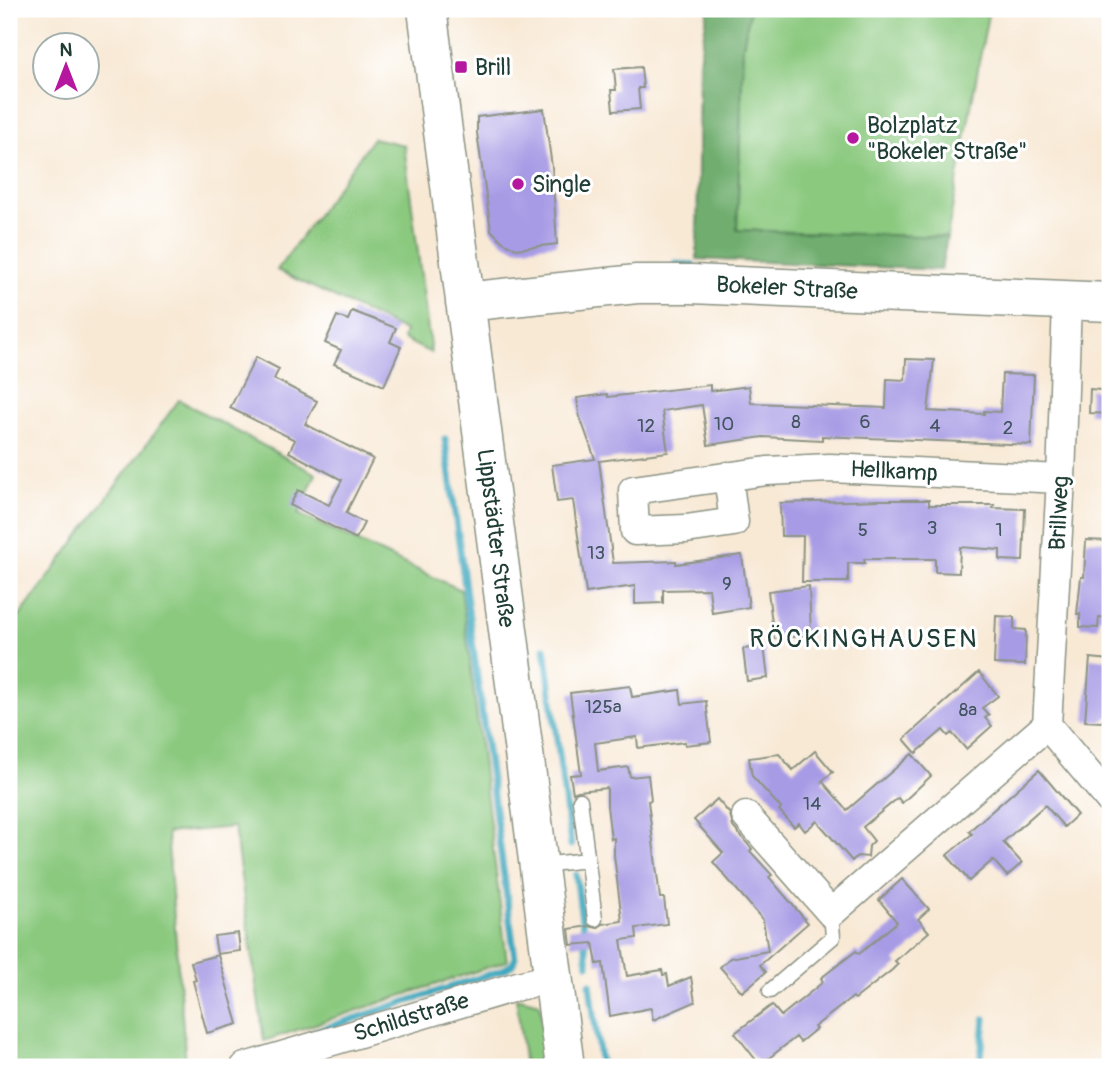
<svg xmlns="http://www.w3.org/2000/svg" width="1119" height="1076" font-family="Pangolin,sans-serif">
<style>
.green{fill:#8bc97f;stroke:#55835a;stroke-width:2}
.forest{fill:#70ad6e;stroke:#487551;stroke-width:2}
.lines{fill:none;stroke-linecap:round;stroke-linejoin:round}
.stream{stroke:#3fa9bf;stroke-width:7}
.building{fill:#a79be5}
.lane-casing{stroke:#8c9384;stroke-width:17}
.street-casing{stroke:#8c9384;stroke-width:31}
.secondary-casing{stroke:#8c9384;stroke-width:41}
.lane{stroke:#fff;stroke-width:14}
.street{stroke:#fff;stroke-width:28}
.secondary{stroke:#fff;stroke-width:38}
.poi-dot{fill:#b5179e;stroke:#fff;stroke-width:2.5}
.labels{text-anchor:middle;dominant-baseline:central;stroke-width:6;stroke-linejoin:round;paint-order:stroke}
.number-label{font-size:19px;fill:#415460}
.poi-label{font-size:23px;fill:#1f3d34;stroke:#fff;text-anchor:start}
.street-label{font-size:23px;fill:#1f3d34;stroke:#fff}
.quarter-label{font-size:26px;letter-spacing:2px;fill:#1f3d34;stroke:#fff}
</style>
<rect width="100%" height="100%" fill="#fff"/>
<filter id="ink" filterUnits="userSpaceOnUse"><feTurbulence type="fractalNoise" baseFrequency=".0143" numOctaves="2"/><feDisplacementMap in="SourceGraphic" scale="14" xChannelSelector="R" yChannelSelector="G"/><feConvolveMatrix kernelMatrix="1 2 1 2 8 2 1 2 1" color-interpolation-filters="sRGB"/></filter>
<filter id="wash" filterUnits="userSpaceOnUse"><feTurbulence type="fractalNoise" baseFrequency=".00686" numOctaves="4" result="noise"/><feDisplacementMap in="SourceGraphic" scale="28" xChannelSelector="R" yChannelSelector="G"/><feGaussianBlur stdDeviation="1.57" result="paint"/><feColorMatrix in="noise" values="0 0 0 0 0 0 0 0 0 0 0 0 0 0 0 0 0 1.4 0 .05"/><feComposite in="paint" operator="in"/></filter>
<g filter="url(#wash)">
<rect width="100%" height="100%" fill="#f8e9d5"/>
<path class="green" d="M750 9H989L947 237 737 230 743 46Z
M373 138 404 145 431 353 403 339 405 331 277 270Z
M179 400 316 474 298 514 461 590 507 961 264 1041 234 827 167 833 186 1063 171 1067H9V628H11Z
M516 997 540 1003 548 1067H525Z"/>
<path class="forest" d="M708 9H750L743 46 737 230 947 237 941 270 697 259 699 61Z"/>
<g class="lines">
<path class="stream" d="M676 264 693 265
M545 648 571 845
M576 875 588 964
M590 984 601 1067
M314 1032 503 970 513 964 515 958 445 439
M980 1067 985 1019"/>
</g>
<g id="blocks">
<path class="building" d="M641 67 643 88H638L640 109 613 111 611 90H616L614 69Z
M544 109 552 167 557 244 516 249 503 242 491 230 477 133V117Z
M352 311 396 328 390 342 401 347 384 386 334 364 341 350 325 343 337 316 348 320Z
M256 357 279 369 274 379 317 401 305 424 373 459 346 513 364 523 356 539 290 505 298 490 329 505 342 480 289 452 295 440 230 408Z
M906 359 934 360 928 411 984 414V411L1000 412 1002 374 1034 375 1031 445 822 436V440L763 437 708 445 702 405 662 411 668 452 599 461 613 563 676 561V564L742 555 749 607 712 613 709 589 663 590V603L635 604V586L586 593 573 500 557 502 552 465 595 459 579 414 577 398 607 394 608 397 710 385V391L749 386 751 403 886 408 887 379 905 380Z
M1090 389 1110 391V414L1089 413Z
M880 500H929V505H994L993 508 1025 509 1023 561 1000 560V550L960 547 959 573 935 572V559H864L865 563H848V582H802L803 536H781L780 503Z
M1086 540 1107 541V555L1110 556V618L1099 617 1098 628 1080 627V614H1077L1081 577H1084Z
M809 586 811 635 774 639 768 591Z
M996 616 1014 617V629L1026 630 1025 665 994 664Z
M764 646 768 678 747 681 743 649Z
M1090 658 1110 660V715L1101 722 1085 721Z
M979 672 998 696 982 708 989 715 985 718 992 726 966 749 952 733 948 736 943 730 916 753 904 739Z
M630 686 632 697 680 690 682 704 706 701 711 742 685 745V742L638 748 637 737 595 743 598 771 628 767 630 777 648 775 651 800 648 801 660 898H664L667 924 636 928 637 938 621 940 627 976 662 970 663 975 667 974 669 986 691 977 695 1002 653 1020 651 1008 610 1016 603 963 597 964 593 943 571 945 569 929 589 926 597 928 603 924 622 921 614 855V838L611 839 607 806V788L578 791 573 793 570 775 581 774 570 693Z
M815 751 833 772 822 781 847 810 912 754 931 776 902 803 898 798 863 827 874 841 869 846 868 857 857 856 852 861 817 821 805 831 799 823 794 827 779 810 781 808 752 776 749 758 779 754 793 770Z
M1039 770 1077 815 1064 827 1045 805 1003 842 1022 863 1007 876 993 860 969 881 947 855 972 834 969 831Z
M717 799 730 814 733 827 752 849 750 851 772 875 769 877 808 923 760 965 766 972 742 992 720 967 730 958 768 951 763 920 713 862 723 853 694 820Z
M902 879 929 909 918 919 929 932 895 961 898 964 892 970 855 999 853 997 814 1027 816 1029 800 1042 796 1037 760 1065 735 1033 772 1005 781 1016 823 982 821 978 856 951 859 954 897 922 879 900Z
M238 933 240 951 217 954 214 936Z
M218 955 238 1024 207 1033 193 981 196 980 191 962Z"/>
</g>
</g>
<g filter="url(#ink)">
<use href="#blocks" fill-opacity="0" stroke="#8c9384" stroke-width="2"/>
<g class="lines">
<g class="lane-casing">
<path id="lane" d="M580 800 595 919
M541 865 588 860
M770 991 833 937 831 913"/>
</g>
<g class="street-casing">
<path id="street" d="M1067 301 1061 479 1047 725 1110 800
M728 476 734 522 686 529 635 531 633 490 767 471 830 468 1061 479
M746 816 831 913 1047 725
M245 1067 518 986 553 978"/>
</g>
<g class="secondary-casing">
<path id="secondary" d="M427 9 565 1067
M465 302 637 284H691L1110 302"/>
</g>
<use href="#lane" class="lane"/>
<use href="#street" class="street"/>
<use href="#secondary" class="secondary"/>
</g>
</g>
<g class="poi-dot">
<rect x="454" y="60" width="14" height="14" rx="3.5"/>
<circle cx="853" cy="138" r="7"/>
<circle cx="518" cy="184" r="7"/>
</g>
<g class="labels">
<g class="number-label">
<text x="796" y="422">8</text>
<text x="865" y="422">6</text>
<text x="724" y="424">10</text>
<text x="646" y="426">12</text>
<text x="935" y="426">4</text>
<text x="1008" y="428">2</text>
<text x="932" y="528">3</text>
<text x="863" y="530">5</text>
<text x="999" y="530">1</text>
<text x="596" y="553">13</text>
<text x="727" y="584">9</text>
<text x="603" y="707">125a</text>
<text x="968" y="710">8a</text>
<text x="812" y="804">14</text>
</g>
<g class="poi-label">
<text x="475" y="67">Brill</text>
<text x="867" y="125">Bolzplatz<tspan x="867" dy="26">"Bokeler Straße"</tspan></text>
<text x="532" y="184">Single</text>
</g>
<g class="street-label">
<text transform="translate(787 288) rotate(3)">Bokeler Straße</text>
<text transform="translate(894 471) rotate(3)">Hellkamp</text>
<text transform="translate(1059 513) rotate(-87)">Brillweg</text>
<text transform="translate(496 538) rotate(83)">Lippstädter Straße</text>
<text transform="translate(411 1017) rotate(-17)">Schildstraße</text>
</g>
<g class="quarter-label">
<text x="864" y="639">RÖCKINGHAUSEN</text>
</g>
</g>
<rect width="1119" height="1076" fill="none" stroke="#fff" stroke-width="35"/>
<g transform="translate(66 66)"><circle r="33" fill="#ffffff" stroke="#a5b1ae" stroke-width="2"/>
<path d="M0-5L12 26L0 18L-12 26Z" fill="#b5179e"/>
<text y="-10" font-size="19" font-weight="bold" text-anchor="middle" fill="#1f3d34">N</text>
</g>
</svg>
